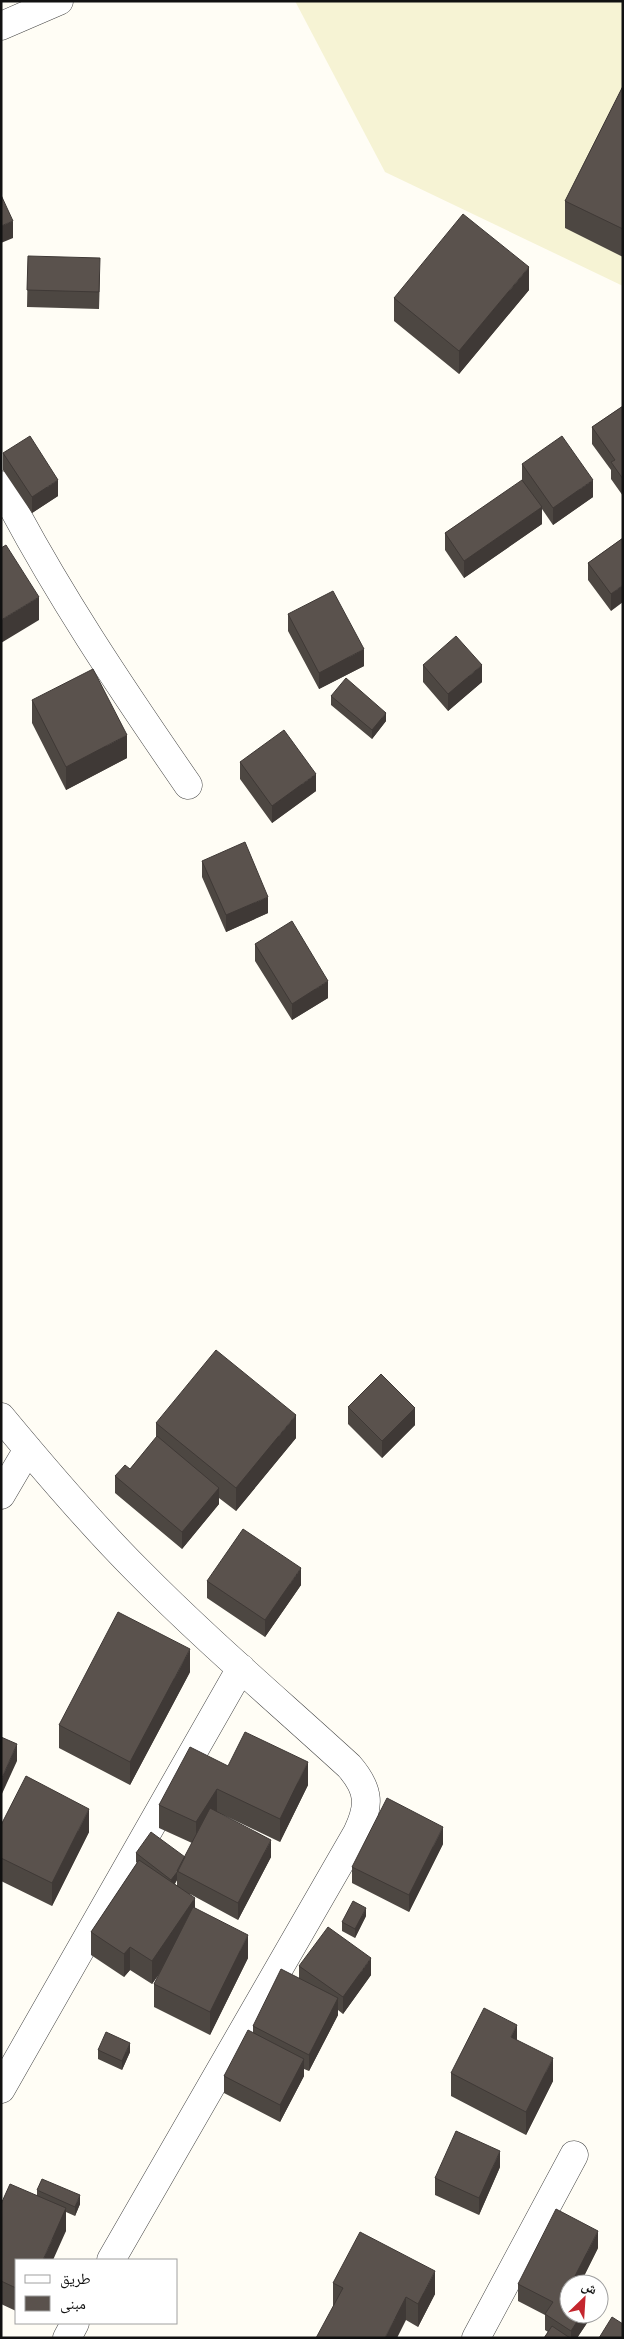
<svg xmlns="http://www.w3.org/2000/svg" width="624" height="2339" font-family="'IBM Plex Serif','Noto Naskh Arabic',serif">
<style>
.farmland{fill:#f6f3d4}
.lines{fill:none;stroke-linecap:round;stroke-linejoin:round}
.street-casing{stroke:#444;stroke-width:29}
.street{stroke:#fff;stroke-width:28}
.wall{fill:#4d4742;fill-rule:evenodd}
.shaded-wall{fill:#3f3936}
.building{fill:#5a524d;stroke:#3f3936}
</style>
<rect width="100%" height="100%" fill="#fffdf5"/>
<path class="farmland" d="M295 1H623V286L385 172Z"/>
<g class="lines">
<g class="street-casing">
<path id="street" d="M1 26 59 1
M1 485C55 590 121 688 188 785
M1 1417C45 1470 89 1522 137 1570 205 1639 278 1701 349 1766 370 1790 370 1806 357 1833L111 2260
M1 1495 28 1449
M1 2089 241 1668
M67 2338 75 2323
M476 2338 574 2155"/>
</g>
<use href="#street" class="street"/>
</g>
<path class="wall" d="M623 86V257L565 228V201Z
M28 256 100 275 99 309 27 307Z
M529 290 459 374 394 321V298Z
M623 406V496L611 479V470L592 444V427Z
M3 453 58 496 32 513 3 470Z
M522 464 593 497 553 525 542 509V524L464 578 445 550V533L522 481Z
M623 538 611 611 588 580V563Z
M288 614 364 666 319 689 288 631Z
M423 665 482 682 448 711 423 682Z
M331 696 386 721 372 739 331 705Z
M32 700 127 758 66 790 32 723Z
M240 762 316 791 272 823 240 779Z
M202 861 268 913 226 932 202 877Z
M255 944 328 998 292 1020 255 961Z
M348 1407 415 1425 382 1458 348 1424Z
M156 1423 296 1438 236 1511 219 1498V1504L182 1549 115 1493V1476L130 1469 156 1438Z
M207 1581 301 1585 265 1637 207 1598Z
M190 1672 130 1785 59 1748V1725Z
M228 1766 308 1785 280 1842 217 1812 271 1857 238 1920 190 1894 195 1908 248 1958 210 2035 154 2007V1984L160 1973 152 1984 130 1970 124 1977 91 1955V1932L137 1863 136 1862V1853L185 1857 192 1843 159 1828V1805ZM177 1880V1886L175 1884Z
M1 1825 89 1832 52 1906 1 1881Z
M443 1844 409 1912 352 1883V1867Z
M366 1916 355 1938 342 1931V1922Z
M299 1966 371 1975 343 2014 338 2010V2015L309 2071 304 2069V2076L280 2122 224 2093V2076L253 2033V2026L299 1978Z
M517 2040 553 2081 526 2135 451 2096V2073Z
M98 2050 130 2052 122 2070 98 2059Z
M500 2167 479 2215 435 2195V2178Z
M37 2190 80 2204 75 2216 66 2212V2231L16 2260V2311L1 2304V2204L37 2195Z
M598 2248 582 2280 569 2314H593L577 2338H544L548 2332 545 2330V2315L518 2301V2284Z
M333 2283 435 2294 418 2327 406 2320 333 2306Z"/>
<path class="shaded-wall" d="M13 221V238L1 243V226Z
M529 267V290L459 374V351Z
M58 480V496L32 513V497Z
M593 480V497L553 525V508Z
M542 507V524L464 578V561Z
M623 585V602L611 611V594Z
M39 597V620L1 643V620Z
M364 649V666L319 689V673Z
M482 665V682L448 711V694Z
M386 713V721L372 739V730Z
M127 735V758L66 790V767Z
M316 774V791L272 823V806Z
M268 897V913L226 932V915Z
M328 981V998L292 1020V1004Z
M415 1408V1425L382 1458V1441Z
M296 1415V1438L236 1511V1488Z
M219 1488V1504L182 1549V1532Z
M301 1568V1585L265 1637V1620Z
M190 1649V1672L130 1785V1762Z
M17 1744V1761L1 1796V1780Z
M308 1762V1785L280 1842V1819Z
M217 1789V1812L196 1845V1822Z
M89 1809V1832L52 1906V1883Z
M443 1827V1844L409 1912V1895Z
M271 1840V1857L238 1920V1903Z
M177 1871V1880L171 1889V1880Z
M195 1898V1921L152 1984V1961Z
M366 1908V1916L355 1938V1929Z
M248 1935V1958L210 2035V2012Z
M130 1947V1970L124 1977V1954Z
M371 1958V1975L343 2014V1997Z
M338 1998V2015L309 2071V2055Z
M517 2025V2048L511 2037Z
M130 2043V2052L122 2070V2061Z
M553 2058V2081L526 2135V2112Z
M304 2059V2076L280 2122V2105Z
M500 2151V2167L479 2215V2198Z
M80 2195V2204L75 2216V2207Z
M66 2208V2231L53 2260H43Z
M598 2231V2248L580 2284 575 2276Z
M435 2271V2294L418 2327V2304Z
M406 2297V2320L397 2338H385Z
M582 2314H593L577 2338H571V2331Z"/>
<path class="building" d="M623 86V229L565 201Z
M1 195 13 221 1 226Z
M463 214 529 267 459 351 394 298Z
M28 256 100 258 99 292 27 290Z
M623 406V479L611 462 615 460 592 427Z
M30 436 58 480 32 497 3 453Z
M562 436 593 480 553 508 522 464Z
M522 480 542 507 464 561 445 533Z
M623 538V585L611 594 588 563Z
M6 545 39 597 1 620V548Z
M333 591 364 649 319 673 288 614Z
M456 636 482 665 448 694 423 665Z
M93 669 127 735 66 767 32 700Z
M346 678 386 713 372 730 331 696Z
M284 730 316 774 272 806 240 762Z
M245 842 268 897 226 915 202 861Z
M292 921 328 981 292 1004 255 944Z
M216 1350 296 1415 236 1488 156 1423Z
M381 1374 415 1408 382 1441 348 1407Z
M157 1436 219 1488 182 1532 115 1476 125 1465 130 1469Z
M243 1529 301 1568 265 1620 207 1581Z
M118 1612 190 1649 130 1762 59 1725Z
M245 1732 308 1762 280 1819 217 1789 196 1822 159 1805 190 1747 228 1766Z
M1 1737 17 1744 1 1780Z
M26 1776 89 1809 52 1883 1 1858V1825Z
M387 1798 443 1827 409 1895 352 1867Z
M210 1808 271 1840 238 1903 177 1871Z
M151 1832 185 1857 178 1871 171 1880 136 1853Z
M139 1860 195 1898 152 1961 130 1947 124 1954 91 1932Z
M353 1901 366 1908 355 1929 342 1922Z
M193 1907 248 1935 210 2012 154 1984Z
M328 1927 371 1958 343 1997 299 1966Z
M281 1969 338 1998 309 2055 253 2026Z
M484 2008 517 2025 511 2037 553 2058 526 2112 451 2073Z
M248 2030 304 2059 280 2105 224 2076Z
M106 2032 130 2043 122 2061 98 2050Z
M456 2131 500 2151 479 2198 435 2178Z
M42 2179 80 2195 75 2207 37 2190Z
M10 2184 66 2208 43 2260H16V2288L1 2281V2204Z
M556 2209 598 2231 575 2276 587 2284H569V2314H582L571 2331 545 2314 553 2302 518 2284Z
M360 2232 435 2271 418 2304 406 2297 385 2338H316L343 2288 333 2283Z
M612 2317 623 2324V2338H599Z
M552 2326 570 2338H544Z"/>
<rect width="624" height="2339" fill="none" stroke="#111111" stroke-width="5"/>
<rect x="15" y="2259" width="162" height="65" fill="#ffffff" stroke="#a0a0a0"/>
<rect x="25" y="2275" width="25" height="8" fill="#ffffff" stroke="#a0a0a0"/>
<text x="60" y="2284" font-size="15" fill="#111111">طريق</text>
<rect x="25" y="2296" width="25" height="15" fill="#5a524d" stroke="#a0a0a0"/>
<text x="60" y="2309" font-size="15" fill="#111111">مبنى</text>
<g transform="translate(584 2299) rotate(25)"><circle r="24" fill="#ffffff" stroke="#a0a0a0"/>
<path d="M0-4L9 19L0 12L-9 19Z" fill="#c4262e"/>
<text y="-8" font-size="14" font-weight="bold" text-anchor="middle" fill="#111111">ش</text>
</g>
</svg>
